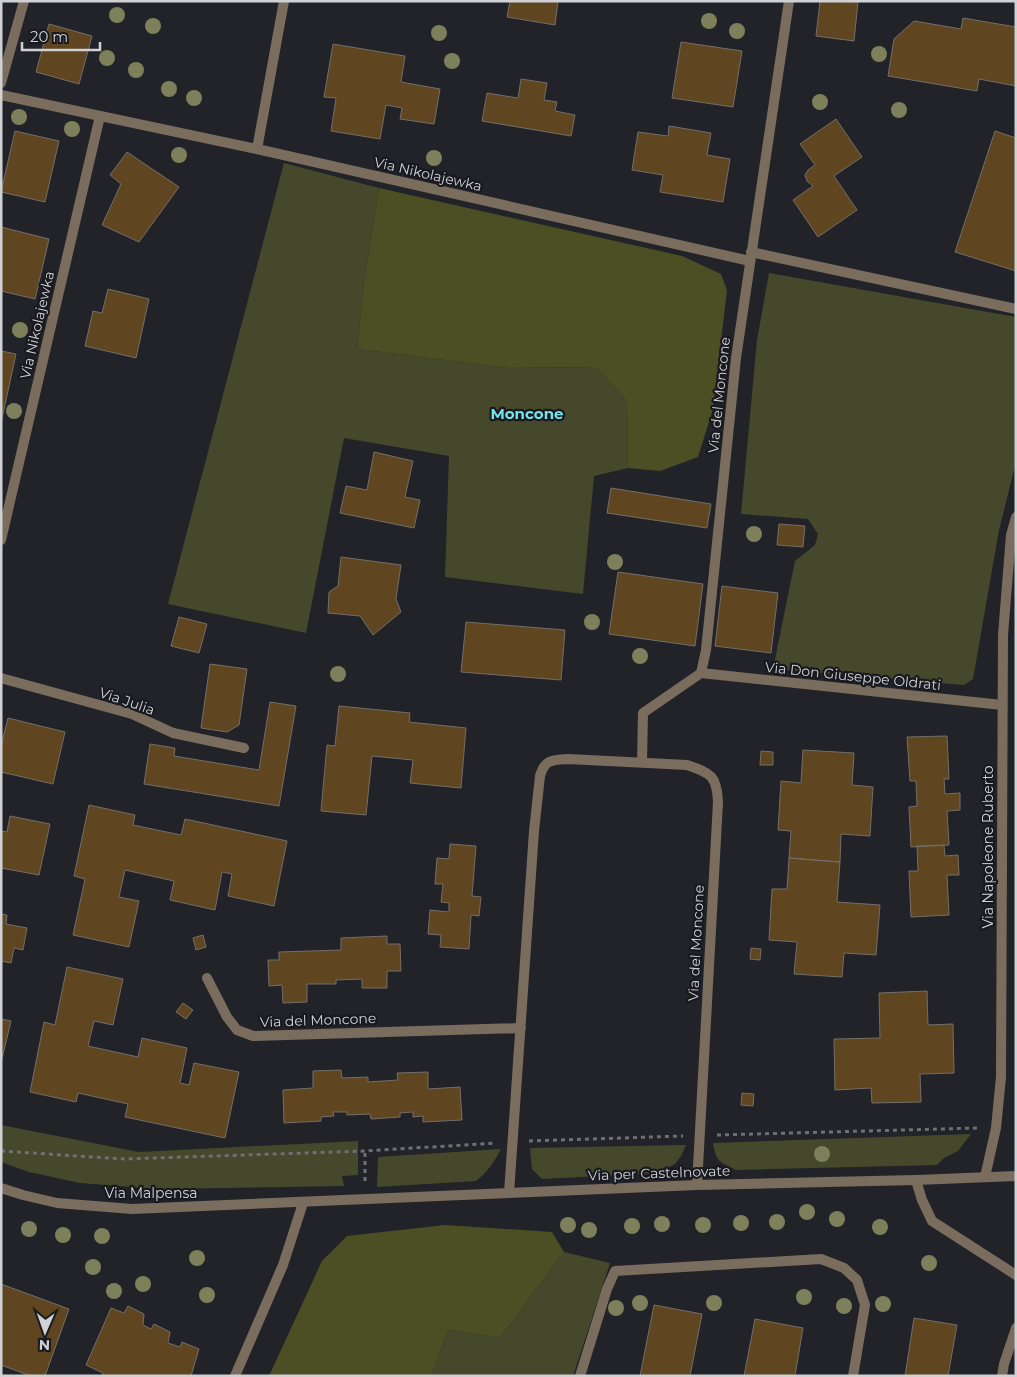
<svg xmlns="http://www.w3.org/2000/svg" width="1017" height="1377" font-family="Montserrat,sans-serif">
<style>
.green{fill:#46482c}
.forest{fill:#4c4e24}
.building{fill:#5f4621;stroke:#736e68}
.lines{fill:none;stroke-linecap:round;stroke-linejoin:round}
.path{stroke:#6e6f74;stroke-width:3;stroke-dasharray:4 4;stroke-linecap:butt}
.service{stroke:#7b6d5e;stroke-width:10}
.minor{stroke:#7b6d5e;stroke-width:10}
.tertiary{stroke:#7b6d5e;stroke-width:10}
.tree{fill:#7e805c}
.labels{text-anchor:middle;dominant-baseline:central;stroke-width:4.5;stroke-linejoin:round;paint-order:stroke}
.street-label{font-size:14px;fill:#d0d1d5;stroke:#181a1f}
.neighbourhood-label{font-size:15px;font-weight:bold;fill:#76e2e9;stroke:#181a1f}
</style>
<rect width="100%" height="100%" fill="#222329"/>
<path class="green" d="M284 163 379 188 364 282 357 349 508 368 595 367 627 401 628 468 594 476 583 594 445 577 449 456 344 438 306 633 168 604Z
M769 273 1016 317V462L999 530 973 679 964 685 773 669 795 561 815 545 818 534 808 519 741 514 757 340Z
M1 1125 139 1152 358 1141V1175L342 1176 344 1186 158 1189 80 1183 29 1172 1 1162Z
M971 1134 958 1151 944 1158 937 1165 736 1170C720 1162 716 1162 713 1143Z
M686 1145 681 1156 675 1164 657 1173 542 1179 532 1169 530 1148Z
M501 1149C494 1162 488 1172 476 1181L377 1187 378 1157Z
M564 1252 610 1263 573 1376H432L448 1330 500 1338Z"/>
<path class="forest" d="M379 188 682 256 721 274 727 290 713 409 698 457 660 471 628 468 627 401 595 367 508 368 357 349 364 282Z
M445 1225 552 1232 564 1252 500 1338 448 1330 432 1376H269L322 1261 347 1236Z"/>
<path class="building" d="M510 1H558L555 25 507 17Z
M820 1 858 2 854 41 816 36Z
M963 18 1016 27V86L979 79 977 91 888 76 894 39 914 21 961 29Z
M49 24 92 36 79 84 36 72Z
M681 42 742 51 733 107 672 98Z
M333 44 405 56 401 82 440 89 434 124 400 119 402 108 386 105 380 139 331 131 336 98 324 97Z
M521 79 547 83 544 100 557 102 555 111 575 115 571 136 482 121 487 93 518 98Z
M836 119 862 157 834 176 857 210 818 237 793 200 813 186 807 181 805 175 808 170 815 165 800 144Z
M669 126 711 133 707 155 730 159 723 202 660 192 663 175 632 170 638 132 668 136Z
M15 131 59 141 45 202 1 192Z
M995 131 1016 138V271L955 252Z
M127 152 179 187 139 242 102 225 121 184 110 175Z
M1 227 49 239 35 299 1 291Z
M108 289 149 299 136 358 85 346 93 311 102 313Z
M1 351 16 354 1 423Z
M374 452 413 461 405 497 420 500 414 528 340 513 346 486 367 490Z
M611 488 711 504 707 528 607 513Z
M779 524 805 526 803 547 777 545Z
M341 557 401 565 396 599 401 612 373 635 360 616 328 613 329 592 338 586Z
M618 572 703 584 695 646 609 634Z
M722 586 778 593 771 653 715 646Z
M179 617 207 624 199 653 171 646Z
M466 622 565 630 561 680 461 672Z
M210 664 247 669 239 725 227 732 201 728Z
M270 702 296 706 279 806 144 784 150 744 175 748 174 756 259 770Z
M339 706 410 713 409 722 466 728 461 788 410 783 413 760 372 756 366 815 321 811 327 745 335 746Z
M8 718 65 732 53 784 1 772V746Z
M947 736 949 779H944L945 794 960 793V810L947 811 949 845 911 847 909 807 917 806 916 781H910L907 737Z
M803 750 854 753 852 785 873 787 870 836 841 834 840 862 789 858 791 831 778 830 781 781 801 783Z
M761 751 773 752V765H760Z
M89 805 135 815 133 825 181 835 185 819 287 841 274 906 228 896 232 874 222 872 215 910 170 900 174 881 125 870 119 897 139 901 129 947 73 935 85 879 74 876Z
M10 816 50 824 39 875 1 868V831L7 832Z
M450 844 476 846 472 896 481 897 479 916 471 915 469 949 440 947 441 935 428 934 430 910 449 912V903L441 902 443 884H435L437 858 449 859Z
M944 845 945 856 958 855 959 875H947L949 915 911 917 909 871H918L917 846Z
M789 858 840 862 837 902 880 905 876 955 844 953 842 977 794 974 797 942 769 940 772 889H787Z
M1 914 7 915 6 924 27 928 23 950 14 948 11 963 1 961Z
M203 935 206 947 196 950 193 938Z
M387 936V944H400L401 971H387V988H362V979L336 980V984H307V1002L283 1003 282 985 269 986 268 960H279V952L341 950V938Z
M751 948 761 949 760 960 750 959Z
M67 967 123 979 113 1025 94 1021 88 1046 138 1057 142 1038 187 1048 180 1083 189 1085 194 1063 239 1072 225 1138 125 1117 128 1104 78 1093 76 1102 30 1092 44 1022 55 1025Z
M927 991 928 1025 953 1024 954 1073 920 1074 921 1102 872 1103 871 1088 835 1090 834 1039 880 1038 879 993Z
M183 1003 193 1010 186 1019 176 1012Z
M1 1019 11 1021 1 1063Z
M341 1070 342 1078 368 1077V1082L398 1080 397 1073 428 1072V1089L460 1087 462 1120 423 1122V1116L413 1117V1112L400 1113V1117L371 1119 370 1114 347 1115V1112H333L334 1116 321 1117V1121L284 1123 283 1090 313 1088V1071Z
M742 1093 754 1094 753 1106 741 1105Z
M1 1284 69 1309 45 1376H31L1 1365Z
M654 1305 702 1314 690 1376H640Z
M128 1306 144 1314 143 1325 151 1329 154 1324 170 1332 168 1343 180 1347 182 1342 199 1349 191 1376H102L103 1373 86 1365 111 1308 124 1313Z
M914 1318 957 1325 948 1376H905Z
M755 1319 803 1328 795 1376H744Z"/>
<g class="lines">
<path class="path" d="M717 1135 978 1128
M529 1141 683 1136
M1 1151 124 1159 365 1151 496 1143
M365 1181V1151"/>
<path class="service" d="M751 252 1016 309
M580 1376 607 1289 615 1271 821 1259 844 1268 857 1280 865 1305 853 1376"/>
<path class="minor" d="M1 83 24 1
M1 95 257 149 750 261
M257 149 284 1
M1 540 100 116
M701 673 1002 705
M1 678 132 714 173 733 244 748
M642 762 643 713 701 673 706 650 736 358 789 1
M207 978 227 1017 237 1030 253 1036 521 1028
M985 1177 996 1128 1001 1077 1003 635 1011 535 1016 517
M916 1180 922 1200 932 1221 1016 1275
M509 1193 534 831 540 776C545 759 552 760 568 759L687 765C711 773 717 776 718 802L697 1185
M235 1376 283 1265 303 1203
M1002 1376 1004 1364 1016 1328"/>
<path class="tertiary" d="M1 1188 23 1195 57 1203 132 1209 697 1185 916 1180 1016 1176"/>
</g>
<g class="tree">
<circle cx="117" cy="15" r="8"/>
<circle cx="709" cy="21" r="8"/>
<circle cx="153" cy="26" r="8"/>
<circle cx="737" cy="31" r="8"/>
<circle cx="439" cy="33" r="8"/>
<circle cx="879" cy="54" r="8"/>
<circle cx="107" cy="58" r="8"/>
<circle cx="452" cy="61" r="8"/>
<circle cx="136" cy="70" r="8"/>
<circle cx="169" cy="89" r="8"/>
<circle cx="194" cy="98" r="8"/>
<circle cx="820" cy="102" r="8"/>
<circle cx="899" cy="110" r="8"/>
<circle cx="19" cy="117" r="8"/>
<circle cx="72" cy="129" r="8"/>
<circle cx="179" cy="155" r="8"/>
<circle cx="434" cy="158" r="8"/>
<circle cx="20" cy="330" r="8"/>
<circle cx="14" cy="411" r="8"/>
<circle cx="754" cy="534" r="8"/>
<circle cx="615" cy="562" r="8"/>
<circle cx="592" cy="622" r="8"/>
<circle cx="640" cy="656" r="8"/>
<circle cx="338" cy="674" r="8"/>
<circle cx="822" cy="1154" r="8"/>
<circle cx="807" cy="1212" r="8"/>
<circle cx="837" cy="1219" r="8"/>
<circle cx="777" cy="1222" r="8"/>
<circle cx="741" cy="1223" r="8"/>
<circle cx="662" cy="1224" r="8"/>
<circle cx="568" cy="1225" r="8"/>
<circle cx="703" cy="1225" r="8"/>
<circle cx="632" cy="1226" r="8"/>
<circle cx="880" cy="1227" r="8"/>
<circle cx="29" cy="1229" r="8"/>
<circle cx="589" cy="1230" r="8"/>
<circle cx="63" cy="1235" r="8"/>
<circle cx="102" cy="1236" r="8"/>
<circle cx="197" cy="1258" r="8"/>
<circle cx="929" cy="1263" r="8"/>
<circle cx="93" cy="1267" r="8"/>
<circle cx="143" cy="1284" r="8"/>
<circle cx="114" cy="1291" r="8"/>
<circle cx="207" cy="1295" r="8"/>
<circle cx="804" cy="1297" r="8"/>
<circle cx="640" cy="1303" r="8"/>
<circle cx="714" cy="1303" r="8"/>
<circle cx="883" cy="1304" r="8"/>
<circle cx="844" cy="1306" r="8"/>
<circle cx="616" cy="1308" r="8"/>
</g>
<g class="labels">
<g class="street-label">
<text transform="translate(428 174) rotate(13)">Via Nikolajewka</text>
<text transform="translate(37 325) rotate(-77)">Via Nikolajewka</text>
<text transform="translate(719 395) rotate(-84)">Via del Moncone</text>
<text transform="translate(853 676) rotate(6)">Via Don Giuseppe Oldrati</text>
<text transform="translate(127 701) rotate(19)">Via Julia</text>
<text transform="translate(988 847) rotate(-90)">Via Napoleone Ruberto</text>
<text transform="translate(696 943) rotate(-87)">Via del Moncone</text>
<text transform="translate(318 1020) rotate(-2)">Via del Moncone</text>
<text transform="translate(659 1173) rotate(-2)">Via per Castelnovate</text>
<text x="151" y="1193">Via Malpensa</text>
</g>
<g class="neighbourhood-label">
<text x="527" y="413">Moncone</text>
</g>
</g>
<rect width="1017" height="1377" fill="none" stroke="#d0d1d5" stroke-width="5"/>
<g transform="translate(45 1332) rotate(182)" stroke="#181a1f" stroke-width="4" paint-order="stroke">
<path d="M0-4L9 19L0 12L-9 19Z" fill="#d0d1d5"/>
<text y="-8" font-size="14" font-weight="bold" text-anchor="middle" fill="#d0d1d5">N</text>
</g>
<path d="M22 42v8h78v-8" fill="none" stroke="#d0d1d5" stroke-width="2.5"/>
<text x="30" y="42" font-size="15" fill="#d0d1d5" stroke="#181a1f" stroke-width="4" paint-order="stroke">20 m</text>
</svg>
